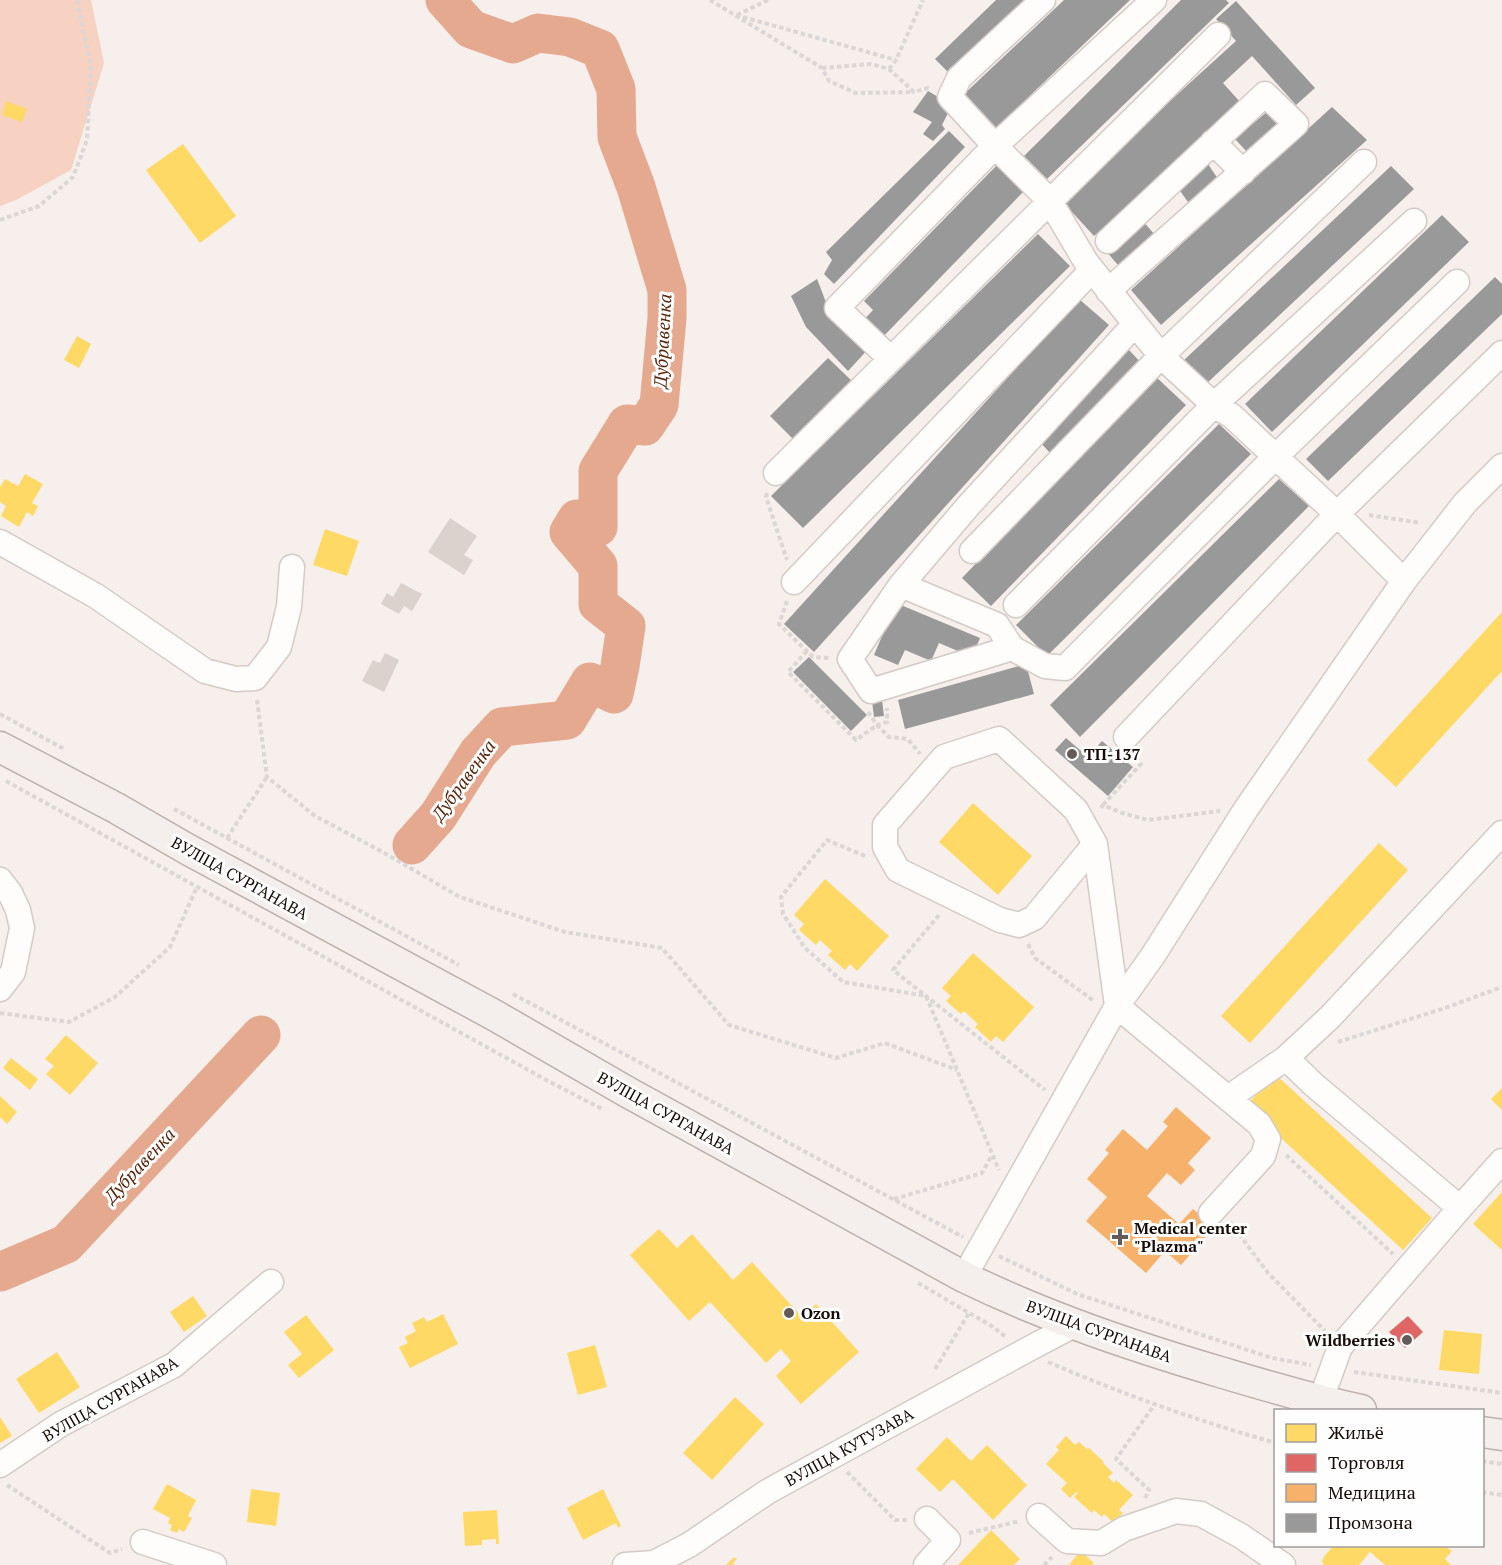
<svg xmlns="http://www.w3.org/2000/svg" width="1502" height="1565" font-family="'PT Serif',serif">
<style>
.green{fill:#f7d1c1}
.homes{fill:#ffd966}
.shops{fill:#e06666}
.health{fill:#f6b26b}
.industry{fill:#999}
.lines{fill:none;stroke-linecap:round;stroke-linejoin:round}
.river{stroke:#e4a98f;stroke-width:39}
.building{fill:#dbd2cd}
.minor-casing{stroke:#d4cac6;stroke-width:27}
.major-casing{stroke:#bdb0ab;stroke-width:33}
.path{stroke:#dad7d6;stroke-width:4;stroke-dasharray:4.5 3;stroke-linecap:butt}
.minor{stroke:#fefdfc;stroke-width:24}
.major{stroke:#f4eeec;stroke-width:30}
.poi-dot{fill:#645b57;stroke:#fefefe;stroke-width:2}
.labels{text-anchor:middle;dominant-baseline:central;stroke-width:6;stroke-linejoin:round;paint-order:stroke}
.poi-label{font-size:16px;font-weight:bold;fill:#160b07;stroke:#fefefe;text-anchor:start}
.street-label{font-size:16px;fill:#160b07;stroke:#fefefe}
.water-label{font-size:18px;font-style:italic;fill:#59250b;stroke:#fefefe}
</style>
<rect width="100%" height="100%" fill="#f6efeb"/>
<path class="green" d="M0 0H91L104 63 71 170 16 200 0 206Z"/>
<path class="homes" d="M6 101 27 109 22 122 2 115Z
M183 144 236 216 200 243 146 170Z
M77 336 91 344 79 368 64 360Z
M25 474 43 484 32 503 38 506 33 516 27 512 19 527 1 516 6 506 0 502V487L5 479 18 486Z
M325 529 359 541 347 576 313 565Z
M1502 612V671L1396 787 1367 760Z
M973 803 1032 856 998 895 939 842Z
M1379 843 1408 870 1250 1043 1221 1016Z
M825 879 889 936 857 971 850 964 845 970 828 955 832 951 820 940 816 945 799 930 804 924 794 915Z
M973 953 1034 1007 1003 1042 996 1036 991 1042 975 1027 978 1024 964 1011 961 1014 946 1001 951 996 942 988Z
M66 1035 98 1063 70 1095 46 1074 54 1066 45 1059Z
M11 1058 38 1079 30 1090 3 1068Z
M1275 1074 1432 1218 1403 1250 1246 1106Z
M1502 1088V1110L1491 1099Z
M0 1096 17 1112 7 1124 0 1117Z
M1502 1192V1250L1473 1224Z
M659 1229 677 1248 692 1234 733 1280 752 1262 802 1317 816 1304 859 1352 801 1404 776 1376 791 1361 781 1349 766 1363 710 1302 689 1321 630 1255Z
M193 1296 207 1316 184 1332 170 1312Z
M443 1314 458 1344 410 1368 399 1347 408 1343 405 1337 416 1331 412 1323 424 1317 427 1322Z
M306 1315 334 1350 299 1378 288 1365 302 1354 284 1332Z
M1444 1330 1482 1334 1479 1374 1439 1370Z
M595 1345 607 1387 578 1395 567 1353Z
M57 1352 80 1387 39 1413 16 1379Z
M735 1397 764 1424 712 1480 683 1453Z
M0 1417 12 1436 0 1443Z
M1066 1436 1075 1445 1079 1442 1087 1449 1089 1448 1104 1462 1103 1463 1113 1473 1108 1477 1114 1483 1116 1480 1133 1495 1119 1510 1123 1513 1114 1523 1104 1514 1102 1517 1094 1510 1092 1513 1074 1497 1078 1493 1076 1492 1070 1498 1061 1489 1067 1483 1046 1464 1059 1450 1056 1447Z
M947 1437 971 1461 987 1445 1027 1485 993 1520 953 1479 940 1492 916 1469Z
M167 1484 196 1500 188 1516 192 1518 184 1532 179 1529 177 1533 170 1530 172 1525 168 1523 170 1518 153 1509Z
M251 1489 280 1493 276 1526 247 1522Z
M603 1489 621 1526 618 1528 616 1523 583 1540 567 1508Z
M497 1510 499 1544H496V1539L482 1540V1545L465 1546 463 1512Z
M991 1530 1020 1559 1014 1565H958Z
M1333 1546H1445L1452 1551 1445 1559 1451 1565H1385L1370 1552 1359 1565H1324L1322 1562 1323 1558Z
M1080 1551 1094 1563 1092 1565H1069Z
M734 1557 737 1559 733 1563 734 1565H726Z"/>
<path class="shops" d="M1408 1316 1423 1332 1405 1348 1389 1332Z"/>
<path class="health" d="M1176 1107 1211 1138 1188 1163 1195 1170 1181 1185 1167 1173 1147 1196 1179 1224 1193 1209 1214 1227 1181 1265 1165 1251 1146 1273 1086 1221 1107 1197 1087 1179 1109 1153 1105 1150 1123 1129 1147 1150 1168 1126 1163 1122Z"/>
<path class="industry" d="M996 0H1027L949 73 935 59Z
M1064 0H1130L994 130 963 95Z
M1181 0H1226L1229 3 1047 179 1024 156Z
M1236 1 1315 88 1296 105 1252 56 1223 83 1241 103 1094 236 1061 200 1236 41 1216 19Z
M928 91 952 105 942 125 945 129 933 141 923 134 932 122 913 112Z
M1332 107 1367 140 1161 325 1131 290Z
M1269 110 1282 124 1248 153 1235 139Z
M949 131 965 147 834 284 824 274 832 260 826 252Z
M998 164 1025 190 878 342 860 324 873 310 864 301Z
M1208 164 1218 179 1188 202 1178 188Z
M1391 166 1414 189 1205 385 1183 361Z
M1442 215 1469 242 1272 432 1245 404Z
M1141 219 1155 235 1118 265 1105 250Z
M1038 234 1070 266 803 528 771 496Z
M1495 277 1502 284V314L1328 481 1306 459Z
M817 279 829 310 871 346 848 371 806 327 791 296Z
M1079 299 1109 325 814 652 784 624Z
M1129 350 1144 366 1052 455 1038 440Z
M828 358 853 382 794 440 770 416Z
M1155 376 1186 405 991 606 962 578Z
M1219 424 1251 454 1047 656 1016 625Z
M1279 479 1309 506 1080 737 1050 705Z
M896 603 980 638 972 657 939 643 931 661 905 650 898 665 874 655Z
M809 657 867 715 851 731 793 672Z
M1026 664 1034 694 905 729 898 700Z
M882 700 884 716 874 717 872 701Z
M1066 738 1088 757 1102 741 1133 767 1108 796 1055 750Z"/>
<g class="lines">
<path class="river" d="M412 845 438 816 478 753 502 727 567 720 590 682 614 694 620 666 626 626 598 604V566L569 532 577 519 598 527V471L627 424 645 426 659 405 667 318V290L636 187 617 137 616 89 600 49 570 37 538 33 513 44 471 29 445 0
M0 1272 66 1244 261 1035"/>
</g>
<path class="building" d="M450 518 477 536 464 555 473 560 464 575 428 552Z
M401 583 422 594 412 611 404 606 399 614 381 604 387 593 393 597Z
M385 653 399 660 384 692 362 681 373 660 380 663Z"/>
<g class="lines">
<g class="minor-casing">
<path id="minor" d="M1043 0 959 78 950 97 995 146 1050 201 1086 262 1161 356 1214 405 1232 416 1337 514 1404 581
M1213 142 1243 172
M1108 291 1296 124 1265 94 1108 241
M1135 324 969 505 901 585 850 659 871 691 1012 648 1045 666 1065 668 1275 457 1457 282
M891 359 837 308 995 146 1154 0
M776 473 1218 35
M0 542 96 596 205 671 236 679 255 678 279 647 289 607 292 567
M972 551 1161 356 1364 162
M794 582 1092 270
M901 585 997 625 1012 648
M1016 605 1214 405 1414 221
M1126 737 1337 514 1502 353
M1095 844 1034 918 1019 925 1000 920 898 870 885 847V825L944 757 999 739 1076 810 1095 844 1117 1006 1259 1124 1268 1139 1263 1156 1211 1213
M0 880 10 893 18 910 22 928 13 972 0 989
M1228 1098 1286 1058
M1460 1208 1314 1085 1286 1058 1330 1017 1502 833
M964 1277 1117 1006 1152 957 1246 809 1404 581 1465 503 1502 466
M1320 1402 1340 1347 1460 1208 1502 1161
M0 1465 61 1424 174 1365 271 1282
M1039 1516 1067 1541 1101 1543 1124 1529 1176 1511 1201 1514 1241 1536 1283 1565
M143 1542 214 1565
M625 1565 654 1563 689 1545 767 1492 1023 1352 1074 1325
M926 1565 948 1540 927 1519"/>
</g>
<g class="major-casing">
<path id="major" d="M0 747 116 808 187 849 494 1015 629 1093 964 1277C1046 1317 1132 1346 1220 1372 1267 1386 1313 1400 1361 1410
M1482 1432 1502 1435"/>
</g>
<path class="path" d="M710 0 822 68 829 81 856 93 914 92
M737 15 768 0
M743 17 896 60
M822 68 871 64 889 69 914 92 928 88 930 89
M889 69 896 60 923 0
M0 220 39 206 73 177 87 140 91 65 77 0
M767 493 766 497 787 560
M1369 515 1421 523
M787 601 779 624 813 657 830 658
M807 651 788 672 856 740 877 725 889 737 908 739 920 754
M257 700 267 777 315 816 379 850 460 897 565 932 662 948 729 1025 836 1058 885 1043 957 1070
M868 712 877 725 887 722V708
M0 714 64 749
M6 781 548 1081 604 1110
M1103 805 1141 764 1136 756
M1101 808 1103 805 1122 813 1148 820 1220 811
M174 809 459 965
M227 838 267 777
M865 856 827 840 781 897 783 914 805 948 843 982 926 996 999 1170
M939 915 893 970 1045 1090
M1028 944 1035 958 1094 1001
M513 994 963 1237
M0 1013 69 1022 115 997 170 947 197 887
M1338 1042 1445 1008 1502 987
M1286 1155 1393 1254
M894 1199 982 1173 992 1155
M1230 1222 1268 1273 1325 1331
M999 1256 1077 1294 1272 1358 1311 1365
M918 1283 990 1325 1006 1337
M1048 1362C1122 1394 1198 1421 1276 1443
M935 1369 969 1313
M1354 1372 1502 1393
M1482 1461 1502 1464
M847 1472 895 1520H907
M7 1485 110 1553 122 1549
M1482 1492 1502 1495
M1145 1498 1149 1490 1116 1459 1155 1404
M969 1533 1020 1521
M1044 1565 1052 1557"/>
<use href="#minor" class="minor"/>
<use href="#major" class="major"/>
</g>
<g class="poi-dot">
<circle cx="1072" cy="754" r="6"/>
<path d="M1117 1228h6v6h6v6h-6v6h-6v-6h-6v-6h6z"/>
<circle cx="789" cy="1313" r="6"/>
<circle cx="1407" cy="1340" r="6"/>
</g>
<g class="labels">
<g class="poi-label">
<text x="1084" y="754">ТП-137</text>
<text x="1134" y="1228">Medical center<tspan x="1134" dy="18">"Plazma"</tspan></text>
<text x="801" y="1313">Ozon</text>
<text x="1395" y="1340" text-anchor="end">Wildberries</text>
</g>
<g class="street-label">
<text transform="translate(240 878) rotate(29)">ВУЛІЦА СУРГАНАВА</text>
<text transform="translate(666 1113) rotate(29)">ВУЛІЦА СУРГАНАВА</text>
<text transform="translate(1099 1331) rotate(20)">ВУЛІЦА СУРГАНАВА</text>
<text transform="translate(110 1399) rotate(-30)">ВУЛІЦА СУРГАНАВА</text>
<text transform="translate(849 1447) rotate(-29)">ВУЛІЦА КУТУЗАВА</text>
</g>
<g class="water-label">
<text transform="translate(662 341) rotate(-87)">Дубравенка</text>
<text transform="translate(463 780) rotate(-54)">Дубравенка</text>
<text transform="translate(139 1165) rotate(-47)">Дубравенка</text>
</g>
</g>
<rect x="1274" y="1409" width="210" height="138" fill="#fefefe" stroke="#a19d9b" stroke-width="1.5"/>
<rect x="1286" y="1424" width="30" height="18" fill="#ffd966" stroke="#a19d9b" stroke-width="1.5"/>
<text x="1328" y="1439" font-size="18" fill="#160b07">Жильё</text>
<rect x="1286" y="1454" width="30" height="18" fill="#e06666" stroke="#a19d9b" stroke-width="1.5"/>
<text x="1328" y="1469" font-size="18" fill="#160b07">Торговля</text>
<rect x="1286" y="1484" width="30" height="18" fill="#f6b26b" stroke="#a19d9b" stroke-width="1.5"/>
<text x="1328" y="1499" font-size="18" fill="#160b07">Медицина</text>
<rect x="1286" y="1514" width="30" height="18" fill="#999999" stroke="#a19d9b" stroke-width="1.5"/>
<text x="1328" y="1529" font-size="18" fill="#160b07">Промзона</text>
</svg>
